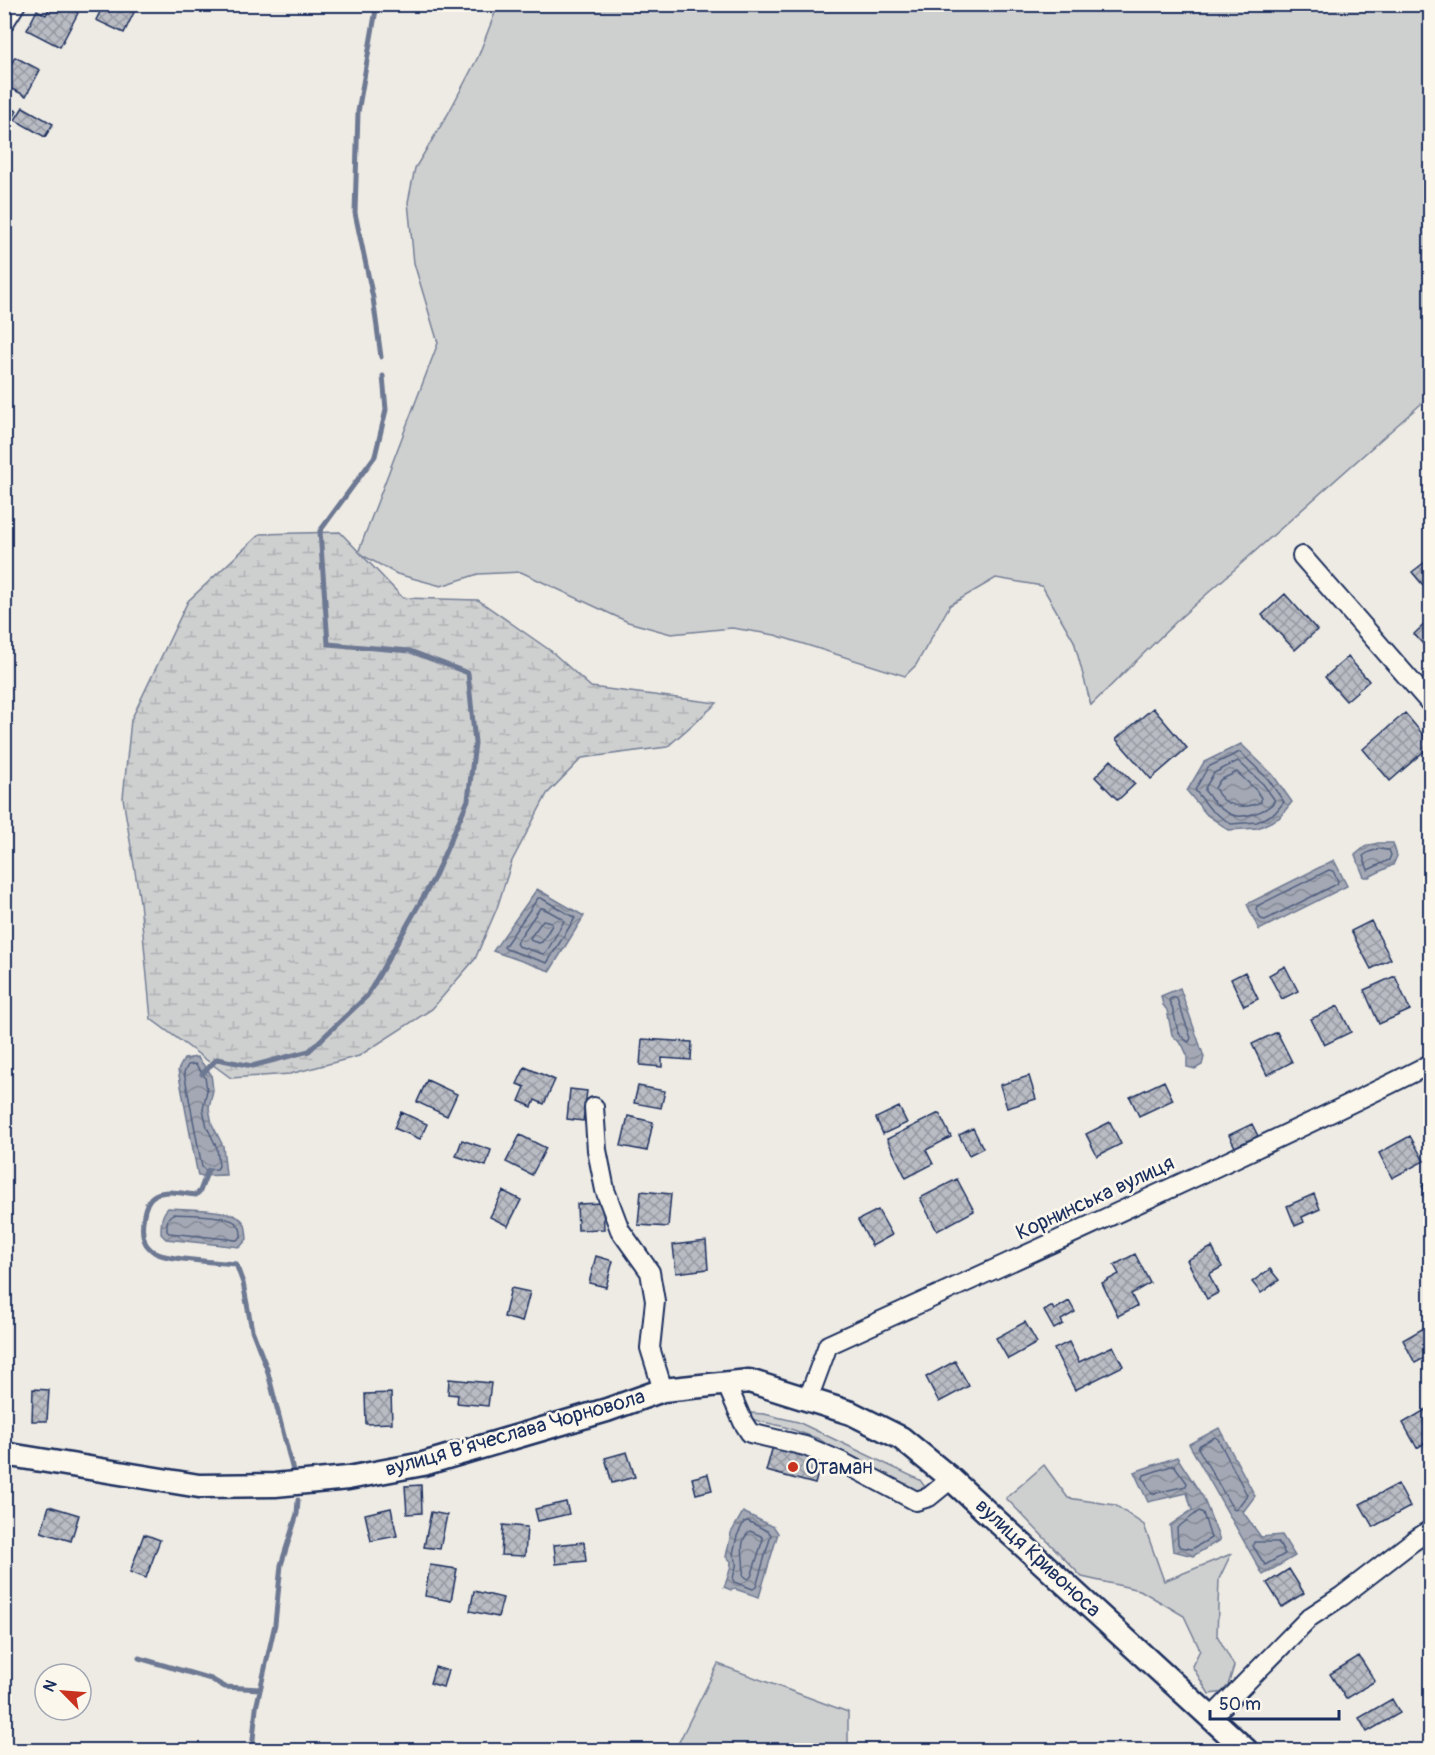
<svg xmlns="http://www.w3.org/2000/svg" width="1435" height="1755" font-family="Pangolin,sans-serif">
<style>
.green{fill:#cecfcf;stroke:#747f96;stroke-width:1.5}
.wetland{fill:url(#wetland-marsh);stroke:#747f96;stroke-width:1.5}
.water{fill:url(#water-waves);stroke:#6d7892;stroke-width:1.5}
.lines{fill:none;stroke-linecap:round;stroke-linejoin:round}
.shore{stroke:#515f80;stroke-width:1.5}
.stream{stroke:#6d7892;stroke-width:5}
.building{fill:url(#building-cross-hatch);stroke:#1b2f5e;stroke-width:1.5}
.minor-casing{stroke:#1b2f5e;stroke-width:22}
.major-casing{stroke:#1b2f5e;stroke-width:27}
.minor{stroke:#fbf7ec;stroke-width:18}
.major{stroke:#fbf7ec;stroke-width:22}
.poi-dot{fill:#c8321e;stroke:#fbf7ec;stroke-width:2}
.labels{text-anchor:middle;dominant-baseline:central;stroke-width:5;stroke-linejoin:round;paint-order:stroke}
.street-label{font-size:21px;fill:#1b2f5e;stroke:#fbf7ec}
.poi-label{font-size:21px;fill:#1b2f5e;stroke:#fbf7ec;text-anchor:start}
</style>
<defs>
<pattern id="wetland-marsh" width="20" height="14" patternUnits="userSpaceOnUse" patternTransform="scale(1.5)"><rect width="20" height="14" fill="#cecfcf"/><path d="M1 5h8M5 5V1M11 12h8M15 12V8" fill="none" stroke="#b0b2b4"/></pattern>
<pattern id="water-waves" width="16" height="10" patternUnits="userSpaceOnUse" patternTransform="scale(1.5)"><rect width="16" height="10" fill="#a3a8b4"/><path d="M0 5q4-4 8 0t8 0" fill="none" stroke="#848996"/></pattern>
<pattern id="building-cross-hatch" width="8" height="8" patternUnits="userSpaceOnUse" patternTransform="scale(1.5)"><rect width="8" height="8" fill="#b9bcc3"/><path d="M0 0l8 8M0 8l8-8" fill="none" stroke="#9699a2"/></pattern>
</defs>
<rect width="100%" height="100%" fill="#eeebe4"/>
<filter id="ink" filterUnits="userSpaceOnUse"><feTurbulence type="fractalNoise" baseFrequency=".0167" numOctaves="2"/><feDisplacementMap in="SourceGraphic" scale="12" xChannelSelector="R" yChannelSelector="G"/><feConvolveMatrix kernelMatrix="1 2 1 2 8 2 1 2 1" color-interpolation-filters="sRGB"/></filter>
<g filter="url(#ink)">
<path class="green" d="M498 5H1430V396L1181 617 1091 705 1074 641 1042 586 996 578 950 605 916 665 905 676 775 635 732 628 671 634 628 622 521 572 478 574 441 586 397 574 358 553 438 343 414 263 408 202 415 168 448 114 478 57Z
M750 1413 764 1414 798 1422 920 1480 925 1487 920 1493 875 1469 838 1452 819 1439 785 1427 746 1418Z
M1044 1465 1068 1498 1115 1505 1144 1525 1164 1581 1231 1554 1219 1579 1217 1635 1234 1666 1226 1692 1209 1694 1192 1666 1200 1650 1184 1616 1140 1590 1082 1577 1006 1498Z
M718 1664 848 1712V1750H675Z"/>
<path class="wetland" d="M340 532 403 598 478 600 551 651 591 687 717 703 667 747 582 758 547 794 512 861 497 908 475 959 432 1009 359 1056 290 1074 231 1078 151 1019 140 902 123 798 131 720 188 601 260 534Z"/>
<path class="water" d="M1241 744 1273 775 1292 802 1279 818 1258 828 1229 830 1207 815 1187 791 1204 762Z
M1378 843H1393L1397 856 1393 865 1369 877H1364L1355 855 1366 846Z
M1334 860 1347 886 1259 930 1247 904Z
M537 889 584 916 550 971 493 951Z
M1180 988 1204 1057 1202 1065 1195 1069 1187 1067V1055L1183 1046 1172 1035 1167 1010 1163 1005 1161 996Z
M197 1057 211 1074 213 1090 209 1108 212 1124 223 1146 226 1175 198 1176 178 1070 184 1059Z
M168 1208C185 1209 227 1209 239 1218 247 1223 246 1231 247 1239L240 1247 166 1239 161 1234C161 1224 161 1215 168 1208Z
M1219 1428 1255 1496 1243 1512 1261 1537 1282 1535 1295 1556 1263 1575 1189 1444Z
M1177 1457 1203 1497 1220 1540 1193 1556 1173 1551 1170 1525 1192 1510 1187 1493 1148 1502 1134 1472Z
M743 1512 774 1527 778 1533 759 1597 735 1589 731 1590 724 1587C727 1580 731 1569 731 1561L726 1557 731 1533Z"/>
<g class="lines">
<path class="shore" d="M1240 752 1268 779 1284 802 1275 813 1257 822 1231 824 1211 810 1195 790 1208 767Z
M1238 761 1263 784 1274 799V802C1266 812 1241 820 1230 814 1219 809 1212 800 1205 791V788L1214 773Z
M1237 772 1256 790 1261 798V802C1243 810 1223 807 1215 788L1220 780Z
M1379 849 1389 850 1391 855 1389 860 1368 870 1363 856 1369 852Z
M1329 870 1333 871 1338 881 1337 884 1265 920 1261 919 1256 909 1257 906Z
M538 898H541L575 918 547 963 506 949 504 947Z
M540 908H543L563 919 564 921 546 953 543 954 518 946 516 943Z
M543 920 551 922 552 925 542 942 539 943 532 941 530 938Z
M1175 997 1177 999 1191 1038 1189 1042C1171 1033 1179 1016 1169 1001L1170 999Z
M195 1064 205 1077 207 1090 203 1109 207 1127 217 1148 219 1166 217 1169 205 1170 202 1167 184 1072 188 1065Z
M173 1214C188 1215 225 1214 236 1223 241 1227 241 1232 241 1237L237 1240 169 1233 167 1231V1222L170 1216Z
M1215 1437 1218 1439 1247 1495 1236 1510 1233 1509 1198 1448 1200 1445Z
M1174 1465 1187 1483 1186 1486 1152 1494 1143 1478 1144 1475Z
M1199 1511 1203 1513 1211 1538 1192 1549 1180 1547 1178 1544 1177 1528Z
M748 1521 769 1532 771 1535 756 1587 753 1589 734 1582 733 1580C734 1568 740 1566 733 1554L737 1536 744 1522Z
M750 1531 761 1536 763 1539 751 1577 748 1579 743 1575C746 1559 736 1543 750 1531Z
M1254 1542H1278L1285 1554 1265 1565 1253 1546Z"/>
<path class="stream" d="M377 4 358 112 355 213 373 298 381 357
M202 1074 217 1059 252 1066 309 1051 367 996 434 878 468 800 475 743 468 673 410 651 328 644 320 531 375 456 386 410 383 376
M208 1170 200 1191 196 1195C184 1194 167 1189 155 1195 143 1201 140 1230 145 1242 146 1245 151 1250 154 1252 164 1260 221 1262 236 1264L243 1283 252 1330 267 1369 293 1471
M139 1658 211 1679 225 1687 260 1689
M252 1750 256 1708 275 1624 281 1565 297 1514 298 1500"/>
</g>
<path class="building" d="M51 4H63L78 13 60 47 27 30 37 10 46 15Z
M85 4H138L124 33 96 20 100 12Z
M15 57 40 70 26 96 4 85V77Z
M4 104 17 111 4 134Z
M23 107 53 124 45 137 15 120Z
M1429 559 1430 587 1427 590 1412 572Z
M1285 594 1317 630 1295 650 1262 615Z
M1430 619V652L1414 634Z
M1348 657 1369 681 1346 701 1325 677Z
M1153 708 1187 748 1151 779 1116 739Z
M1405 713 1430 743V746L1390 781 1363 749Z
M1111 760 1135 784 1118 800 1095 777Z
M1371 921 1391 959 1371 969 1351 931Z
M1430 957V973L1425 959Z
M1285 966 1298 991 1282 999 1269 975Z
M1245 972 1258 999 1244 1006 1231 979Z
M1395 976 1410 1010 1379 1024 1364 990Z
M1338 1006 1351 1032 1324 1045 1311 1019Z
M1277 1032 1292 1062 1267 1075 1252 1044Z
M642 1039 692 1042 691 1060 662 1058V1067L640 1065Z
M525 1067 555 1080 544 1104 535 1100 532 1107 519 1101 525 1087 517 1084Z
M1029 1076 1036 1099 1007 1108 1000 1085Z
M427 1080 457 1094 447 1116 417 1102Z
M1164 1081 1173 1100 1139 1116 1130 1097Z
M638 1086 665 1091 661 1108 634 1103Z
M570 1089 587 1091 583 1121 567 1119Z
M899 1107 907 1123 883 1134 876 1118Z
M401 1112 427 1124 420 1139 394 1128Z
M939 1113 951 1137 926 1150 933 1164 906 1178 887 1139Z
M628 1116 653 1122 647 1151 621 1146Z
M1110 1122 1121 1144 1097 1156 1086 1134Z
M1252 1124 1258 1136 1235 1147 1229 1135Z
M973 1128 983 1148 969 1155 959 1135Z
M520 1135 546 1148 532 1175 506 1162Z
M1410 1136 1424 1161 1392 1178 1379 1153Z
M462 1140 491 1150 486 1166 456 1156Z
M957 1179 974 1211 937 1231 920 1198Z
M1430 1180V1200L1422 1186Z
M503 1191 521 1200 508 1226 490 1217Z
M641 1191 671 1194 668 1227 638 1225Z
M1314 1194 1320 1209 1302 1217 1304 1222 1295 1226 1287 1206Z
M603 1203 604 1229 578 1230 577 1204Z
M878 1210 892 1235 872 1246 858 1220Z
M706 1241 708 1269 676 1273 673 1245Z
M1212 1247 1222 1267 1209 1274 1218 1293 1207 1299 1187 1260Z
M1135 1254 1150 1283 1131 1294 1137 1306 1118 1316 1102 1283 1119 1274 1114 1265Z
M596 1256 613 1261 606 1287 589 1283Z
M1270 1269 1279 1280 1261 1293 1252 1282Z
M511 1288 530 1292 522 1322 504 1317Z
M1069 1301 1075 1312 1061 1320 1063 1324 1054 1329 1044 1311 1052 1306 1054 1310Z
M1025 1322 1037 1343 1008 1359 996 1338Z
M1429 1325 1430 1355 1415 1363 1403 1340Z
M1069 1342 1079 1362 1113 1346 1123 1366 1075 1390 1054 1349Z
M955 1361 969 1386 939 1402 926 1377Z
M449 1379 491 1383 488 1406 457 1403 458 1395 448 1394Z
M33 1389 49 1390 47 1421H32Z
M391 1393 392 1423 366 1424 365 1394Z
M1430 1407V1440L1417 1448 1403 1423Z
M773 1446 822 1459 815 1484 766 1471Z
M627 1452 635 1477 612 1483 605 1458Z
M708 1474 712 1490 696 1494 692 1478Z
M1398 1484 1410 1507 1373 1527 1360 1504Z
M421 1485 422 1513 407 1514 405 1486Z
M566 1502 569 1514 538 1521 535 1509Z
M49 1506 79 1515 71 1541 41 1532Z
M391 1508 397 1536 371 1541 365 1514Z
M431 1512 447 1515 440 1549 424 1547Z
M503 1525 527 1527 525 1556 501 1555Z
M144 1534 160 1540 146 1578 130 1572Z
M584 1542 586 1561 556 1564 554 1545Z
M430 1565 457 1569 451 1601 425 1596Z
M1289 1569 1304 1593 1282 1607 1267 1583Z
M474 1591 503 1598 498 1617 470 1611Z
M1430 1596V1609L1425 1600Z
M1359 1656 1375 1681 1346 1699 1330 1674Z
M435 1667 448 1671 443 1687 430 1683Z
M1392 1699 1400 1713 1367 1732 1359 1718Z"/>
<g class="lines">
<g class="minor-casing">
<path id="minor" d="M4 23 16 4
M1302 556 1430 703
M594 1107 597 1150 605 1190 620 1230 650 1272 655 1301 650 1348 663 1390
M726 1383 743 1422 750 1433 805 1446 840 1461 916 1501 929 1497 951 1479
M808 1399 828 1345C952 1289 1074 1233 1197 1176 1275 1139 1354 1103 1430 1064
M1211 1718 1310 1617 1342 1596 1412 1542 1430 1530"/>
</g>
<g class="major-casing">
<path id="major" d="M4 1454 199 1486 275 1485 348 1478 423 1464 607 1410 663 1390 749 1381 851 1413 901 1438 951 1479 1246 1750"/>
</g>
<use href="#minor" class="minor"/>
<use href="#major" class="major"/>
</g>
</g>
<circle class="poi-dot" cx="793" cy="1467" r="6"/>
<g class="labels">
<g class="street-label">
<text transform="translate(1095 1198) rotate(-25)">Корнинська вулиця</text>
<text transform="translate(515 1433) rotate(-16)">вулиця Вʼячеслава Чорновола</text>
<text transform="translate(1038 1558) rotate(43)">вулиця Кривоноса</text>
</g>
<g class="poi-label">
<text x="805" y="1467">Отаман</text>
</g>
</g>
<rect width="1435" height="1755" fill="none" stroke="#fbf7ec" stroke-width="24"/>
<rect x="12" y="12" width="1411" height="1731" fill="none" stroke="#1b2f5e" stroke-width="2" filter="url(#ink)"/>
<g transform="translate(63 1692) rotate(295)"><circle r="28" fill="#fbf7ec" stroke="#a1a7b3" stroke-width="1.5"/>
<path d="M0-4.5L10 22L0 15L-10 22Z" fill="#c8321e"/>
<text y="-9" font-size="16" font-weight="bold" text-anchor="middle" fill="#1b2f5e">N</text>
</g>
<path d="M1210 1710v9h129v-9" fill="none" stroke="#1b2f5e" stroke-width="3"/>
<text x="1219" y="1710" font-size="18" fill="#1b2f5e" stroke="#fbf7ec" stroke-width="4.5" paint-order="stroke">50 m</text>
</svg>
